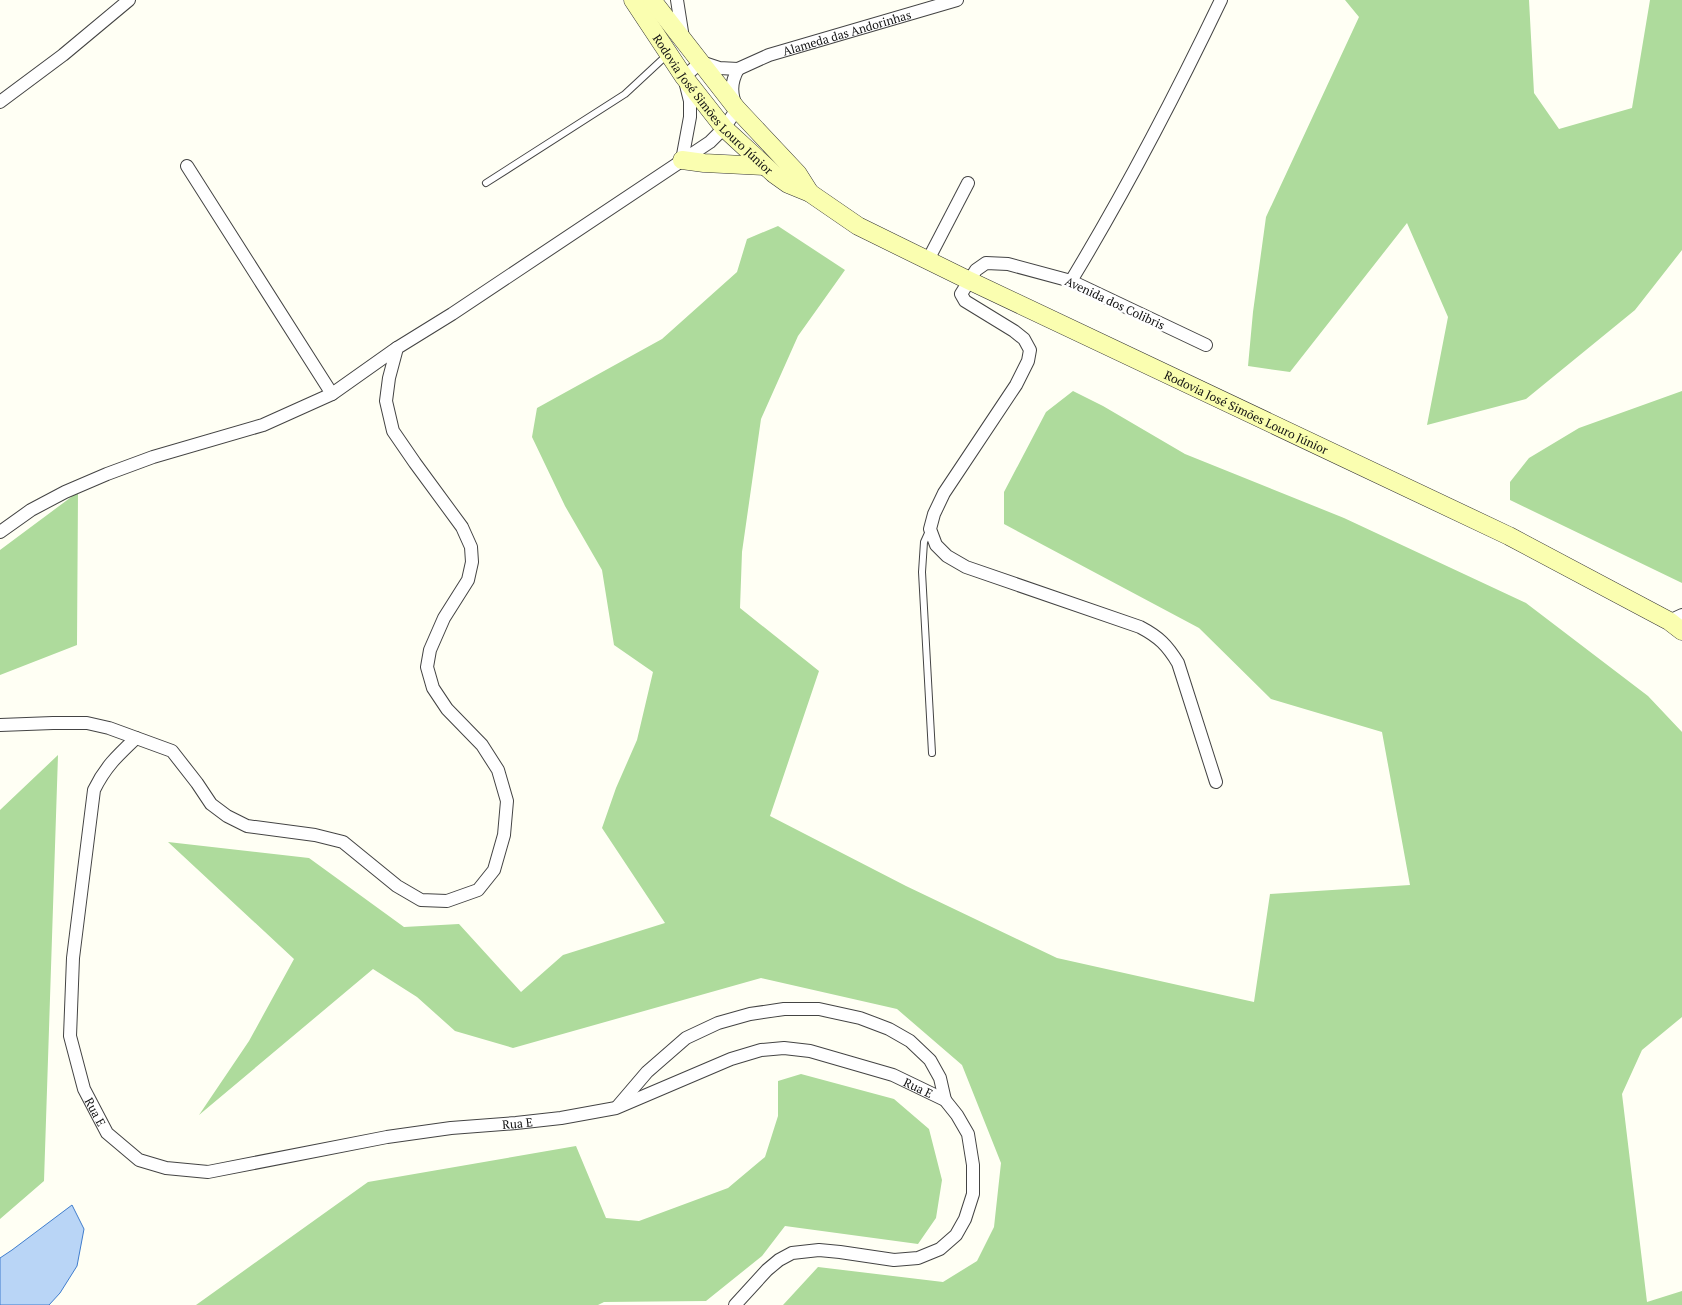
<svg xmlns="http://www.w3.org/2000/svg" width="1682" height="1305" font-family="'PT Serif',serif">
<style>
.forest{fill:#aedb9c}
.water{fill:#b9d5f6;stroke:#407dcd}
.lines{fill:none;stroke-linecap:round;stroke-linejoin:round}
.lane-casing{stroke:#444;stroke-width:8}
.street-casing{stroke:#444;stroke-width:14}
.secondary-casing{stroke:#333;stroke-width:19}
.lane{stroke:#fff;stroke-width:6}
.street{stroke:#fff;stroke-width:12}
.secondary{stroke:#fafeb0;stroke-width:18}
.labels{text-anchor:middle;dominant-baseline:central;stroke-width:5;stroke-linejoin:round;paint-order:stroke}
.street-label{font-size:12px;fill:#111;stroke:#fff}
</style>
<rect width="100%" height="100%" fill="#fffff4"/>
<path class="forest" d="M1345 0H1529L1534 93 1559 129 1632 108 1650 0H1682V250L1635 310 1526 399 1427 425 1448 317 1407 223 1290 372 1248 366 1253 312 1266 217 1359 17Z
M778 226 845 270 798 336 761 419 742 552 740 608 819 671 770 816 906 886 1057 958 1254 1002 1270 894 1410 885 1382 732 1271 699 1199 628 1004 524V492L1046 412 1073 391 1103 406 1185 454 1344 518 1526 603 1648 696 1682 732V1017L1642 1050 1622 1094 1647 1302 1682 1291V1305H783L818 1267 943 1282 977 1261 994 1227 1001 1163 962 1065 897 1009 761 978 513 1048 455 1031 417 997 373 969 199 1115 249 1041 294 959 168 842 309 858 404 927 459 924 521 992 563 955 665 923 602 828 616 788 637 740 653 672 614 645 602 570 565 506 532 437 537 408 662 339 737 272 747 239Z
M1682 391V583L1510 500V482L1529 458 1579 428Z
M78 492 77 645 0 675V550Z
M58 755 44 1181 0 1219V810Z
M801 1074 894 1099 929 1129 942 1180 936 1218 918 1244 785 1226 762 1256 706 1301 604 1302 598 1305H196L368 1182 576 1146 606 1218 639 1221 728 1188 765 1157 778 1116V1081Z"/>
<path class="water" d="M72 1205 84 1229 77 1266 60 1293 49 1305H0V1258L12 1250Z"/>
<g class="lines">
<g class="lane-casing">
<path id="lane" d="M486 183 625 94 667 55
M929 531 924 542 922 572 932 753"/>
</g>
<g class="street-casing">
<g id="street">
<path d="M677 0 683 38"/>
<path id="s1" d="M738 69 769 55 957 0"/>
<path d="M0 102 63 55 129 0"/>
<path d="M682 160 690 117V101L684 77 701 62 719 68 738 69"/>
<path d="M187 166 332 394"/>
<path d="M928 260 968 183"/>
<path d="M1071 281C1126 190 1175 96 1221 0"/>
<path d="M1206 345 1071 281 1008 264 986 263 976 270 961 294 965 301 1014 331 1024 339 1030 350 1028 361 1016 385 944 493 934 514 930 529 936 545 947 556 966 567 1140 627C1159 637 1167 645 1178 663L1216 782"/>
<path d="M0 532 31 510 65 492 107 474 153 457 263 425 332 394 397 348"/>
<path d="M1669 621 1682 615"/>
<path d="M0 725 53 723H87L109 728 172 751 197 783 211 804 227 816 247 826 315 835 343 842 397 886 421 900 447 901 478 890 494 870 504 835 507 801 498 770 482 745 447 709 433 688 427 667 430 650 444 618 468 580 472 562 471 547 462 527 415 463 393 431 386 401 389 378 397 348 452 314 710 142 724 128 737 109C731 94 730 84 738 69"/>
<path id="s2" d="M136 738C118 755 105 767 94 790L73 958 70 1036 84 1089 107 1133 139 1160 166 1168 208 1172 387 1137 451 1128 516 1123 561 1118 616 1108 731 1059 761 1050 784 1048 810 1051 893 1075 945 1100 957 1115 968 1134 973 1165V1194L965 1219 956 1235 940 1249 918 1258 894 1260 840 1252 819 1250 792 1253 779 1260 767 1270 735 1305"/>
<path d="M618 1106 647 1072 686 1038 718 1023 750 1014 784 1009H819L860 1018 889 1029 910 1041 930 1060 940 1078 945 1100"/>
</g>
</g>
<g class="secondary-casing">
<g id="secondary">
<path id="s3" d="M633 0 684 77 724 128 774 174 788 184 810 193 858 226 968 280 1509 536 1669 621 1682 631"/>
<path d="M652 0 737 109 798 174 810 193"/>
<path d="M682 160 704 163 764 166"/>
</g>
</g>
<use href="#lane" class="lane"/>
<use href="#street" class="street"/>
<use href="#secondary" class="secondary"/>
</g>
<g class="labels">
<g class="street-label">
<text stroke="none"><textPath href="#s1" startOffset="115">Alameda das Andorinhas</textPath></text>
<text stroke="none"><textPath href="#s3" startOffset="132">Rodovia José Simões Louro Júnior</textPath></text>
<text transform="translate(1115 303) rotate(25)">Avenida dos Colibris</text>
<text stroke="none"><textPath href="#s3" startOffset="755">Rodovia José Simões Louro Júnior</textPath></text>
<text stroke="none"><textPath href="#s2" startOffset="1265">Rua E</textPath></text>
<text stroke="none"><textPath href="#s2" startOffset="395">Rua E</textPath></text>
<text stroke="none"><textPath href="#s2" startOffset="845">Rua E</textPath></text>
</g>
</g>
</svg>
